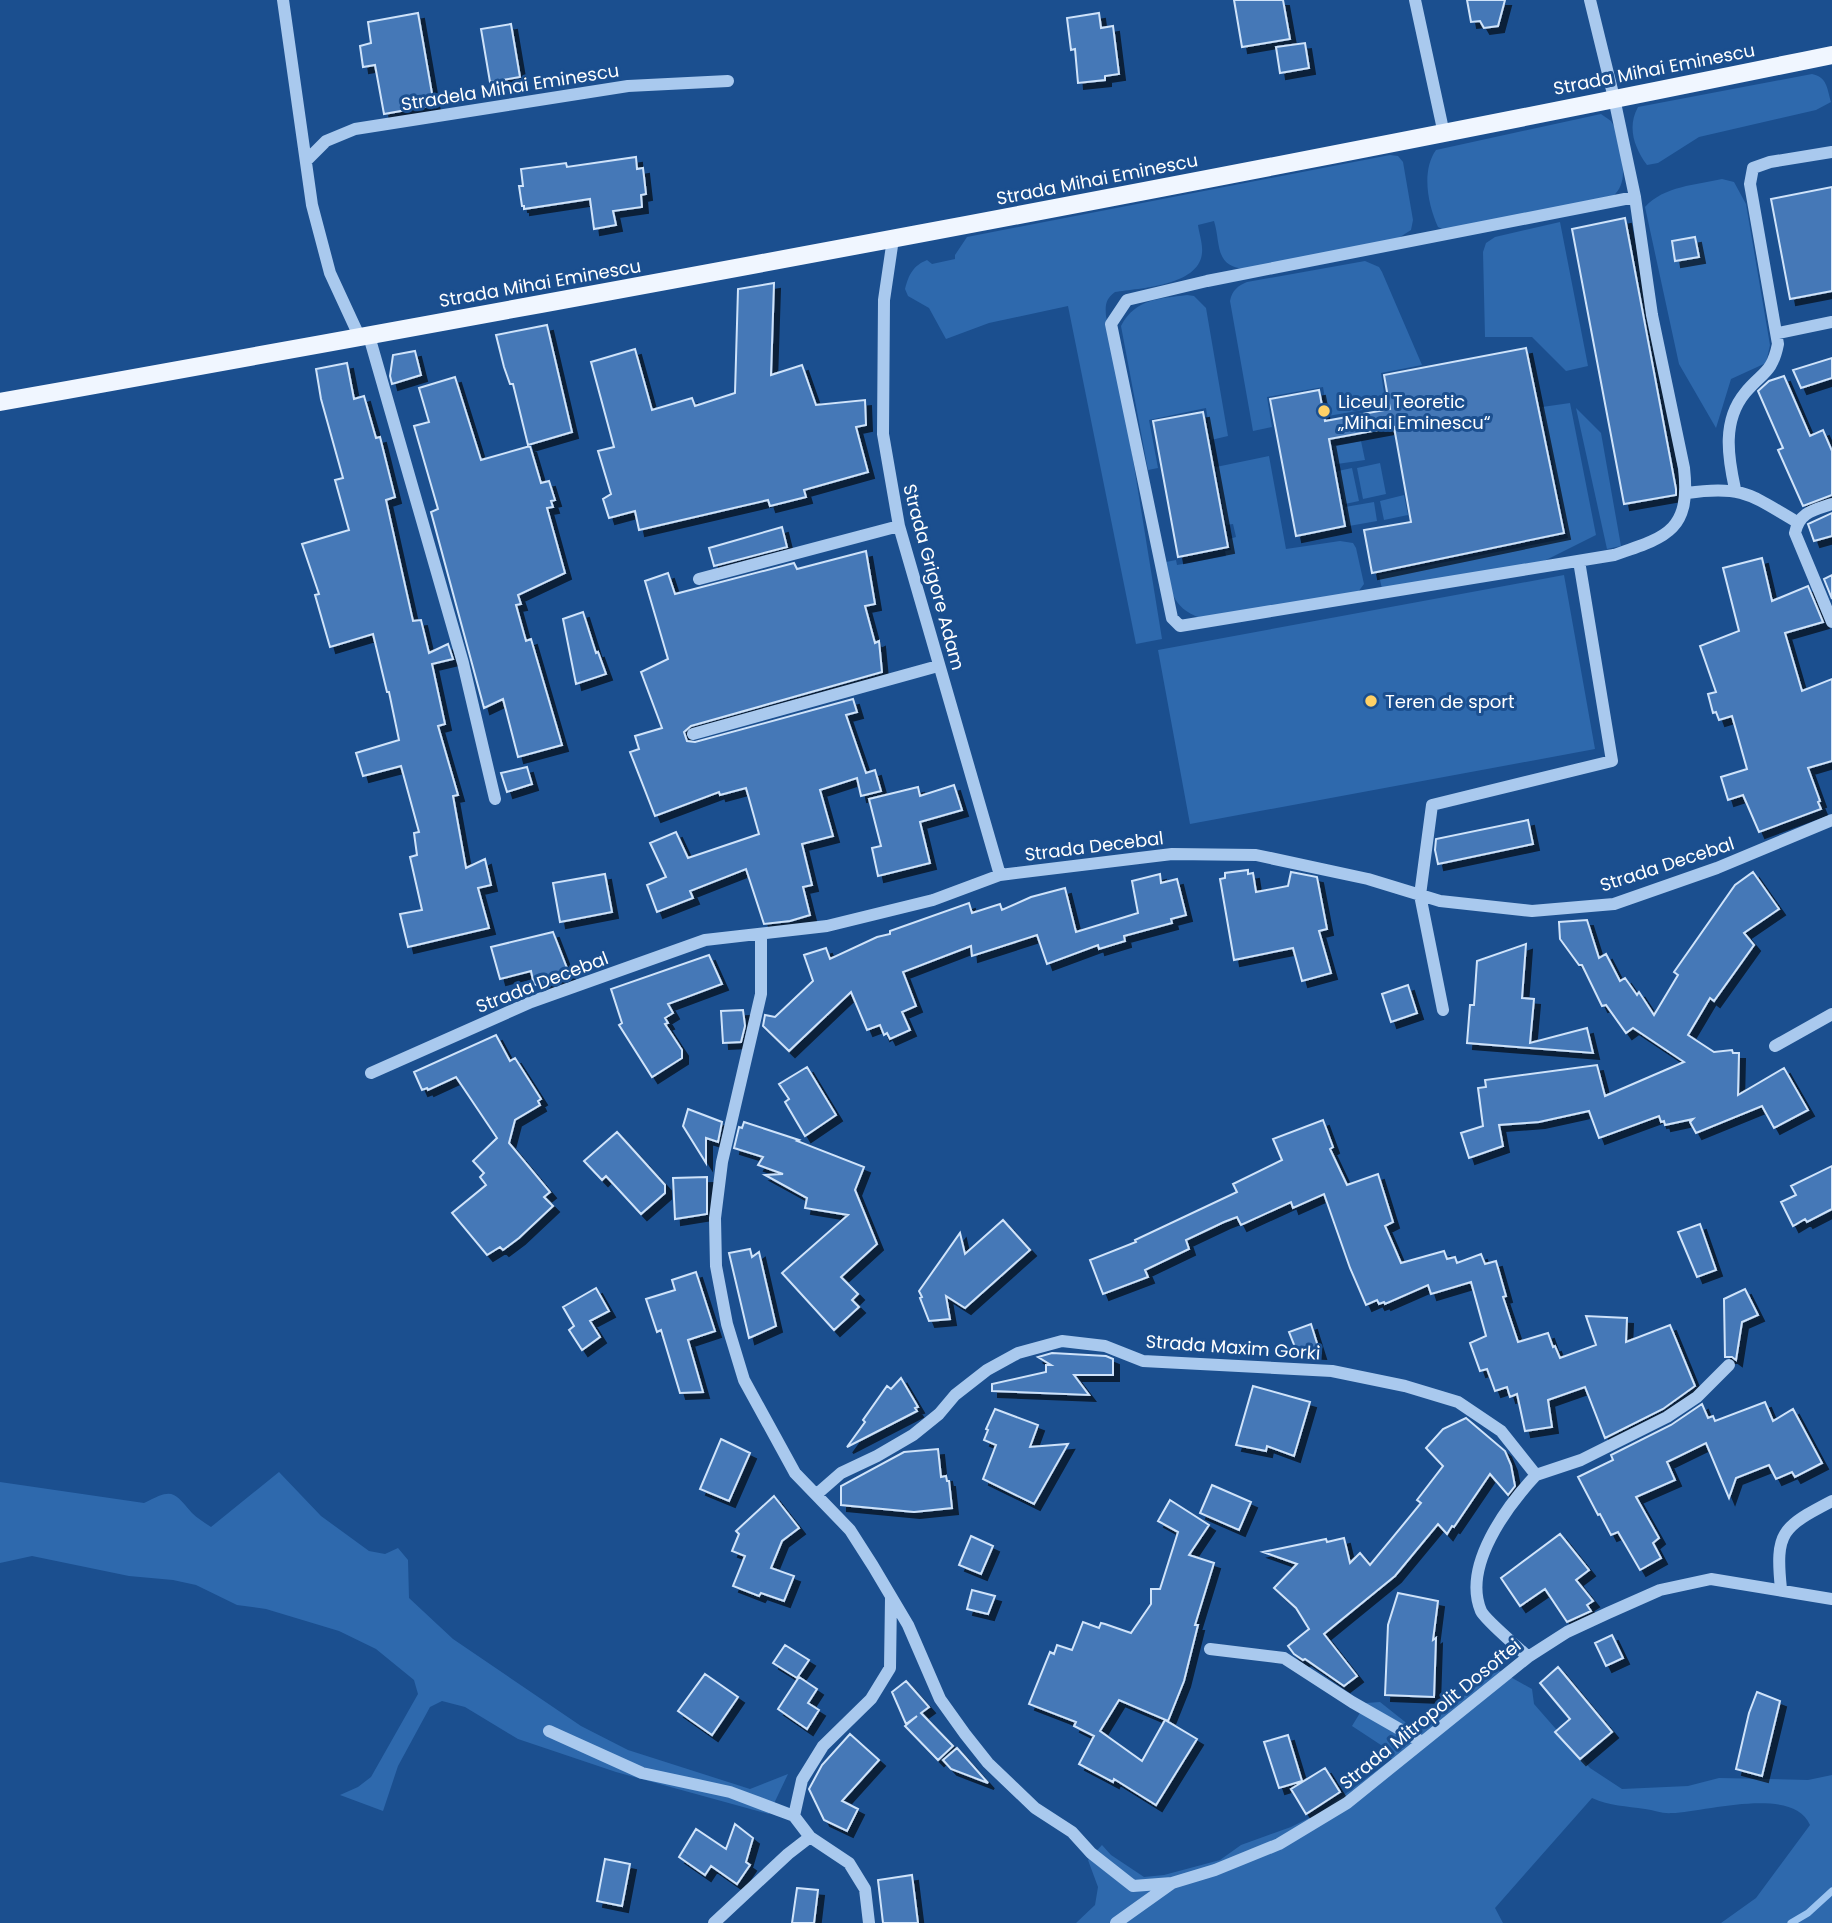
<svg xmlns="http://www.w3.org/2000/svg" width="1832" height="1923" font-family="Poppins,sans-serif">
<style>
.green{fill:#2e69ad}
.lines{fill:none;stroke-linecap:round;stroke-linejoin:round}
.stream{stroke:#9cc4f0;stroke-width:7}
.building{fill:#4478b7;stroke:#cfe3fa;stroke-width:2;filter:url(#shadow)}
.minor{stroke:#a9c9ee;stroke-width:12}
.major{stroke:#f0f6ff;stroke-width:18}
.poi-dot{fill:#ffd166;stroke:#1b4f8f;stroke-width:2.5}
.labels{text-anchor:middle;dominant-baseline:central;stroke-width:6;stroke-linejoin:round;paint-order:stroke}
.street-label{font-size:18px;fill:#fff;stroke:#1b4f8f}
.poi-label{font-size:18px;fill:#fff;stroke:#1b4f8f;text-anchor:start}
</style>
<defs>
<filter id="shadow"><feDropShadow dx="6" dy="6" stdDeviation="0" flood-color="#0009"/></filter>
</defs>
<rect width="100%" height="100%" fill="#1b4f8f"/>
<path class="green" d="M1812 74C1827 77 1827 88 1831 102L1816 110 1699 137 1658 163 1647 165C1634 147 1627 127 1638 107Z
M1601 114 1611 121 1615 128C1618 150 1633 180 1612 197L1446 231 1438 227C1428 205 1421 171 1436 150Z
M1390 155 1398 156 1403 162 1413 220 1411 230 1397 239 1246 269C1214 267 1221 244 1214 221L1198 225C1199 233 1203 244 1202 253 1199 286 1140 288 1115 292 1106 299 1105 304 1106 316L1129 435 1162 639 1136 644 1068 306 989 323 946 339 929 308 908 296 905 289C909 274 913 266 927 260L932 264 955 259V255L967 237Z
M1722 179 1734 182 1746 204 1770 345 1766 363 1731 379 1716 428 1679 364 1645 207C1664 186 1696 185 1722 179Z
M1560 222 1588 366 1566 371 1532 337H1485L1483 252 1486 243 1495 237Z
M1365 261 1379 267 1382 272 1422 365 1381 373 1386 406 1328 416 1323 387 1267 397 1272 427 1253 431 1230 301C1232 290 1238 286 1247 282Z
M1187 295 1194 296 1206 308 1228 436 1211 440 1206 408 1149 420 1158 468 1148 470 1121 326C1136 298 1159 299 1187 295Z
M1570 403 1596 535 1542 562 1382 589 1379 575 1568 538 1542 407Z
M1576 408 1601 433 1621 546 1607 549Z
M1361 441 1365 460 1337 464 1333 446Z
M1269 456 1286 549 1340 541 1353 543 1356 548 1364 584 1358 592 1200 618C1171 607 1170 589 1166 562L1176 560 1177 565 1226 556 1225 551 1231 550 1229 539 1236 537 1233 524 1226 525 1216 467Z
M1380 463 1386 494 1363 499 1357 468Z
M1352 468 1359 501 1345 504 1338 471Z
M1404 495 1408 515 1384 520 1380 501Z
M1374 502 1377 521 1349 526 1345 507Z
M1564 575 1595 749 1190 824 1158 650Z
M279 1472 321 1516 369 1551 385 1554 398 1548 408 1560 409 1598 453 1639 581 1726 628 1750 750 1789 788 1774 769 1814 616 1772 518 1739 465 1707 442 1701 430 1707 398 1766 383 1811 340 1795 358 1787 371 1777 418 1694 414 1680 376 1649 339 1631 266 1609 237 1605 196 1585 173 1580 129 1576 32 1556 0 1563V1482L144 1503C173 1488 173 1491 192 1513 197 1518 205 1523 211 1527Z
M1498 1670 1532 1689 1534 1704 1590 1768 1622 1789 1688 1786 1719 1778 1808 1780 1832 1775V1923H1721L1756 1898 1810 1825C1793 1785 1705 1812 1672 1813 1663 1814 1654 1810 1645 1809 1626 1806 1610 1806 1592 1798L1495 1908 1503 1923H1076L1095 1905 1098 1887 1088 1860 1102 1845 1111 1855 1144 1877 1164 1875 1220 1860 1241 1845 1291 1827 1321 1812 1392 1759 1384 1747 1352 1726 1366 1703 1380 1702 1414 1729 1429 1723Z"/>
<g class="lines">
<path class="stream" d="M1791 1923 1808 1913 1832 1891"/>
</g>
<path class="building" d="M1234 0H1283L1290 39 1242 47Z
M1467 0H1505L1498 26 1484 28 1480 21 1471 22Z
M418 13 434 105 384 114 375 65 363 67 360 46 371 43 368 22Z
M1099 13 1101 28 1113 26 1119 74 1105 76V80L1078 83 1075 49 1071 50 1067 18Z
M511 24 520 77 490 82 481 29Z
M1305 43 1309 68 1280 73 1276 47Z
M636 157 637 169 643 168 646 194 641 195 642 207 613 211 616 225 594 229 590 199 524 209V206H522L519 186H523L521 169 566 163 567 167Z
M1832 187V291L1790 299 1771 199Z
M1625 218 1676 489V495L1624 504 1572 229Z
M1695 237 1699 257 1675 261 1672 241Z
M774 283 771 375 802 365 816 405 865 400 866 425 856 427 868 472 804 490 806 497 770 506 768 500 639 530 635 511 609 518 603 499 611 494 598 451 614 447 591 362 635 349 652 410 692 398 695 406 735 393 738 289Z
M547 325 572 432 528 445 513 384H510L504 367 496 335Z
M1526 348 1564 533 1372 573 1364 530 1411 522 1394 427 1329 439 1345 526 1296 536 1270 399 1319 390 1325 421 1390 409 1384 375Z
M415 351 421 375 392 384 390 376 393 355Z
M1832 358V378L1801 388 1793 370Z
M347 363 354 399 364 396 376 438 380 437 395 497 386 500 413 621 421 620 429 653 448 644 453 659 432 664 445 724 438 726 458 795 453 796 466 868 485 859 491 885 478 888 489 928 408 947 400 914 422 910 410 857 417 855 414 833 419 832 401 766 363 776 356 753 399 740 389 692H387L373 634 330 647 315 595 319 594 302 544 349 530 335 480 343 478 321 399 316 369Z
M1784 376 1810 436 1823 430 1832 451V495L1803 506 1778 450 1783 448 1758 391 1769 381Z
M455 377 481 460 530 446 541 483 549 481 555 500 551 501 553 507 547 508 565 573 518 595 521 604 516 605 526 641 531 639 562 745 518 757 503 699 484 708 431 512 438 509 414 426 429 422 419 388Z
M1203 412 1228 547 1178 557 1153 421Z
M1832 513V536L1814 541 1808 524Z
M782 527 787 547 714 566 709 548Z
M866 551 875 604 865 606 875 643 879 641 882 672 691 726 684 732 687 741 695 742 853 699 857 712 846 715 866 773 875 770 881 791 861 796 857 778 820 790 833 836 802 844 812 885 803 887 810 915 790 921 764 924 746 869 690 891 693 898 657 912 647 885 666 877 650 843 676 832 688 858 759 834 746 788 720 795 719 792 655 816 630 752 639 749 635 736 662 728 641 672 668 659 645 581 668 573 675 594 794 563 797 569Z
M1762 558 1772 601 1808 586 1823 622 1785 633 1802 691 1832 679V761L1808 768 1820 801 1818 802 1821 809 1759 832 1743 795 1728 800 1721 777 1747 769 1732 716 1719 720 1716 712 1713 713 1708 694 1716 692 1700 646 1739 631 1723 568Z
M1832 575V599L1824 579Z
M583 612 596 653 598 652 606 674 576 684 563 619Z
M527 767 532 784 507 792 501 773Z
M954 785 962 810 920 822 930 863 878 876 872 848 881 846 869 799 918 787 920 796Z
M1528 820 1533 844 1438 864 1435 850 1436 839Z
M1248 870V874L1253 873 1256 892 1288 886 1291 872 1317 877 1327 929 1319 931 1331 973 1302 981 1293 948 1234 960 1220 879 1225 878V873Z
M1753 872 1779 909 1744 933 1754 945 1714 1001 1710 998 1688 1035 1714 1052 1732 1050 1733 1053H1739L1738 1095 1784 1068 1808 1110 1774 1128 1762 1106 1696 1133 1690 1122 1693 1119 1665 1125 1664 1121 1661 1122 1659 1116 1599 1138 1589 1111 1539 1122 1499 1125 1503 1146 1469 1158 1461 1133 1483 1126 1478 1088 1486 1087 1485 1080 1597 1065 1605 1096 1684 1062 1633 1028 1626 1033 1606 1005 1602 1006 1582 965H1579L1560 939 1559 922 1587 920 1599 958 1606 954 1620 981 1625 978 1637 995 1639 992 1654 1015 1678 975 1674 972 1735 885Z
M605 874 612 912 560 922 553 883Z
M1160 874 1161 883 1177 879 1186 915 1171 919 1172 923 1124 936 1125 941 1099 949 1098 945 1047 964 1037 935 972 956 971 946 903 972 916 1006 902 1012 910 1030 890 1039 887 1033 884 1035 880 1025 867 1030 851 992 789 1051 763 1026 765 1015 775 1017 813 981 804 955 826 948 830 959 877 937 890 934V931L969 903 972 913 1000 904 1002 910 1031 897 1065 888 1076 932 1138 913 1132 881Z
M553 932 570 976 542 986 541 984 534 985 531 971 500 979 491 947Z
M1526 944 1522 998 1534 999 1530 1043 1587 1028 1593 1053 1467 1043 1470 1005H1474L1477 961Z
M709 955 722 984 668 1004 673 1013 665 1018 668 1023 665 1024 682 1050V1058L652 1077 619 1025 622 1023 611 989Z
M1408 985 1417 1013 1391 1022 1382 994Z
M743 1010 745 1026 741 1042 723 1043 721 1011Z
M496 1035 510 1061 515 1058 541 1099 538 1101 540 1105 515 1120 509 1143 550 1192 544 1197 553 1206 519 1238 503 1250 500 1247 487 1255 452 1213 486 1185 480 1177 484 1173 473 1161 497 1138 456 1077 428 1090 427 1088 422 1090 414 1072Z
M807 1067 836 1115 805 1136 785 1102 789 1099 779 1084Z
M688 1109 722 1122 718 1142 706 1138V1163L683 1126Z
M1323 1120 1333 1147 1330 1149 1347 1185 1378 1174 1393 1222 1385 1226 1401 1263 1444 1251 1447 1259 1455 1257 1457 1263 1481 1254 1485 1264 1496 1261 1506 1296 1503 1297 1518 1342 1548 1333 1553 1347 1555 1346 1560 1358 1596 1345 1586 1316 1627 1318 1626 1342 1670 1325 1695 1386 1663 1409 1605 1438 1585 1387 1548 1400 1552 1427 1525 1431 1517 1394 1510 1397 1507 1387 1495 1391 1487 1369 1480 1371 1470 1343 1486 1336 1471 1282 1431 1294 1428 1285 1385 1304 1384 1302 1379 1304 1377 1300 1366 1305 1350 1268 1324 1194 1293 1208 1291 1202 1241 1225 1237 1217 1224 1222 1186 1240 1189 1249 1145 1270 1148 1277 1103 1294 1090 1260 1136 1242 1135 1240 1237 1192 1233 1184 1282 1160 1273 1139Z
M744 1122 799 1140 797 1141 864 1167 855 1190 877 1244 841 1277 858 1294 852 1300 859 1307 834 1330 782 1273 848 1215 805 1208 807 1198 765 1175 783 1174 758 1165 763 1157 734 1148 739 1127 742 1128Z
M617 1132 665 1185V1193L641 1214 606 1176 602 1180 584 1161Z
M1832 1166V1209L1807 1222 1805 1219 1793 1226 1781 1202 1796 1195 1791 1186Z
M707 1177V1214L675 1219 673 1178Z
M1003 1220 1030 1250 965 1308 946 1296 950 1319 929 1321 920 1298 922 1297 919 1291 960 1233 965 1254Z
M1700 1224 1716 1270 1697 1277 1678 1232Z
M750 1249 752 1257 759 1252 776 1326 749 1338 729 1253Z
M696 1272 715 1331 688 1340 703 1392 680 1393 661 1330 657 1332 646 1299 675 1290 672 1280Z
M596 1288 609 1311 590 1321 600 1337 582 1350 569 1330 574 1326 563 1307Z
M1745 1289 1758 1315 1742 1322 1736 1360 1732 1357H1725L1724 1299Z
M1311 1324 1320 1353 1297 1352 1289 1332Z
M1052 1353 1106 1356 1113 1359V1375H1074L1089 1395 992 1391V1384L1046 1372V1365H1051L1038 1357Z
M901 1378 918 1407 915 1408 917 1411 847 1447 865 1422 863 1420 887 1386 891 1389Z
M1253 1386 1310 1402 1294 1456 1267 1446 1266 1451 1236 1445Z
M1765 1402 1773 1421 1793 1409 1822 1463 1795 1477 1792 1472 1776 1479 1769 1465 1736 1478 1729 1498 1706 1443 1667 1462 1675 1480 1636 1497 1659 1538 1653 1543 1661 1558 1640 1570 1618 1532 1611 1535 1600 1514 1598 1515 1578 1477 1613 1460 1611 1455 1671 1425 1702 1404 1708 1418 1713 1416 1715 1421Z
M995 1409 1038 1425 1030 1447 1068 1444 1034 1504 983 1479 996 1445 984 1440 988 1430 986 1429Z
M1466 1418 1505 1451 1511 1465 1515 1486 1508 1495 1490 1474 1454 1527 1452 1526 1447 1534 1438 1524 1395 1576 1324 1634 1357 1676 1344 1686 1305 1659 1303 1660 1294 1654 1288 1646 1309 1629 1296 1608 1274 1588 1297 1564 1263 1552 1326 1539 1327 1542 1344 1538 1350 1563 1360 1553 1370 1565 1421 1503 1417 1500 1443 1466 1426 1448 1443 1429Z
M721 1439 750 1453 729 1501 700 1489Z
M938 1449 941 1477 946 1476 947 1481H949L952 1508 914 1512 841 1505V1486L904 1452Z
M1212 1485 1251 1502 1239 1530 1200 1513Z
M774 1496 799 1528 782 1541 771 1568 794 1576 784 1601 761 1593 759 1596 733 1586 745 1556 732 1551 739 1534 736 1531Z
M1170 1500 1209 1525 1189 1555 1214 1563 1195 1625H1198L1184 1681 1168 1721 1119 1700 1100 1731 1142 1761 1165 1720 1197 1739 1156 1805 1114 1779 1113 1782 1079 1764 1094 1736 1074 1726 1076 1722 1029 1704 1050 1652 1054 1654 1057 1645 1072 1650 1083 1622 1099 1628 1101 1623 1105 1624 1131 1633 1151 1604V1589H1160L1178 1532 1158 1521Z
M1560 1534 1589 1570 1576 1580 1593 1601 1587 1605 1591 1611 1567 1622 1545 1589 1520 1606 1501 1578Z
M971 1536 993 1546 981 1574 959 1565Z
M972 1590 995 1596 988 1614 967 1609Z
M1398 1593 1438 1601 1433 1640 1436 1638 1434 1697 1385 1695 1388 1625Z
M1612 1635 1623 1658 1606 1666 1595 1643Z
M785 1645 809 1660 797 1678 773 1663Z
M1558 1667 1612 1732 1580 1759 1555 1732 1570 1719 1540 1683Z
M705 1674 738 1697 712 1735 678 1711Z
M799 1677 817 1689 808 1703 819 1710 807 1729 778 1709Z
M906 1681 929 1707 921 1713 953 1746 938 1760 905 1726 917 1716 906 1724 892 1692Z
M1757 1692 1780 1701 1762 1776 1736 1769 1749 1713Z
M850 1734 879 1760 842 1801 858 1809 847 1831 824 1820 809 1789 822 1765Z
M1288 1735 1302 1781 1279 1788 1264 1742Z
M957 1748 988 1783 951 1769 943 1760Z
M1325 1768 1340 1792 1306 1814 1291 1789Z
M735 1824 753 1838 746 1862 750 1865 737 1884 711 1866 705 1875 679 1857 696 1829 726 1849Z
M605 1859 630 1864 622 1906 597 1901Z
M912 1875 918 1923H883L878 1880Z
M797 1888 818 1890 814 1923H792Z"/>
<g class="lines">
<path class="minor" d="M283 0 312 205 330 273 360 338
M1415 0 1444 134
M1590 0 1614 98 1635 197 1652 315 1684 468C1691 531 1667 537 1614 555L1180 626 1172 618 1111 324 1127 300 1207 281 1635 197
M307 160 326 141 355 129 628 86 728 81
M893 239 884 300 883 434 899 526 1000 875
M1778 333 1832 322
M369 336 463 663 495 799
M1735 489C1728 457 1722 421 1745 393 1762 372 1772 374 1778 344L1750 184 1753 168 1770 162 1832 152
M1687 493C1743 485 1751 495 1797 522
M1832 504C1814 510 1799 512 1795 533L1832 622
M699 579 899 526
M693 734 938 666
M761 935V994L722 1162 715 1218 716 1266 727 1324 744 1380 795 1473 850 1530 873 1566 908 1625 940 1699 965 1734 988 1763 1035 1808 1072 1832 1091 1853 1133 1886 1172 1883
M1443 1010 1420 895 1432 805 1612 761 1579 561
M1775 1046 1832 1014
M371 1073 531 1002 705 940 827 926 933 900 1000 875 1172 854 1256 855 1368 879 1440 901 1532 911 1614 904 1717 868 1832 820
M817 1494 841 1473 877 1456 913 1435 939 1414 955 1395 987 1370 1018 1353 1062 1341 1105 1346 1143 1361 1332 1371 1405 1386 1458 1402 1501 1431 1536 1475 1581 1460 1667 1417 1697 1397 1729 1365
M1781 1589C1775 1532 1782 1527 1832 1501
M1210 1649 1284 1658 1352 1702 1422 1742
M1528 1657C1518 1647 1485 1620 1481 1611 1462 1566 1507 1506 1536 1475
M549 1731 642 1773 730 1792 794 1816 810 1837 849 1863 865 1889 869 1923
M794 1816 802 1780 823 1746 871 1699 890 1668 891 1598
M714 1923 788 1854 810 1837
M1116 1923 1172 1883 1215 1870 1279 1844 1347 1803 1528 1657 1567 1632 1608 1613 1660 1590 1711 1579 1832 1599"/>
<path class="major" d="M0 402C612 292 1223 180 1832 55"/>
</g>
<g class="poi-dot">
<circle cx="1324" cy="411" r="7"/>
<circle cx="1371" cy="701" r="7"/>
</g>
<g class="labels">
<g class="street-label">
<text transform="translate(1654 69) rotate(-11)">Strada Mihai Eminescu</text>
<text transform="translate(510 87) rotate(-9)">Stradela Mihai Eminescu</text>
<text transform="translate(1097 179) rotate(-11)">Strada Mihai Eminescu</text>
<text transform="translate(540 283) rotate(-10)">Strada Mihai Eminescu</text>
<text transform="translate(934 577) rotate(75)">Strada Grigore Adam</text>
<text transform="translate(1094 846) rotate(-7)">Strada Decebal</text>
<text transform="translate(1667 864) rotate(-18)">Strada Decebal</text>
<text transform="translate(542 982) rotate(-21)">Strada Decebal</text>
<text transform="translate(1233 1347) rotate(4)">Strada Maxim Gorki</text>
<text transform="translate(1430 1714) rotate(-39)">Strada Mitropolit Dosoftei</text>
</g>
<g class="poi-label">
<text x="1338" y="401">Liceul Teoretic<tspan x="1338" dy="21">„Mihai Eminescu“</tspan></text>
<text x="1385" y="701">Teren de sport</text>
</g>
</g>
</svg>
